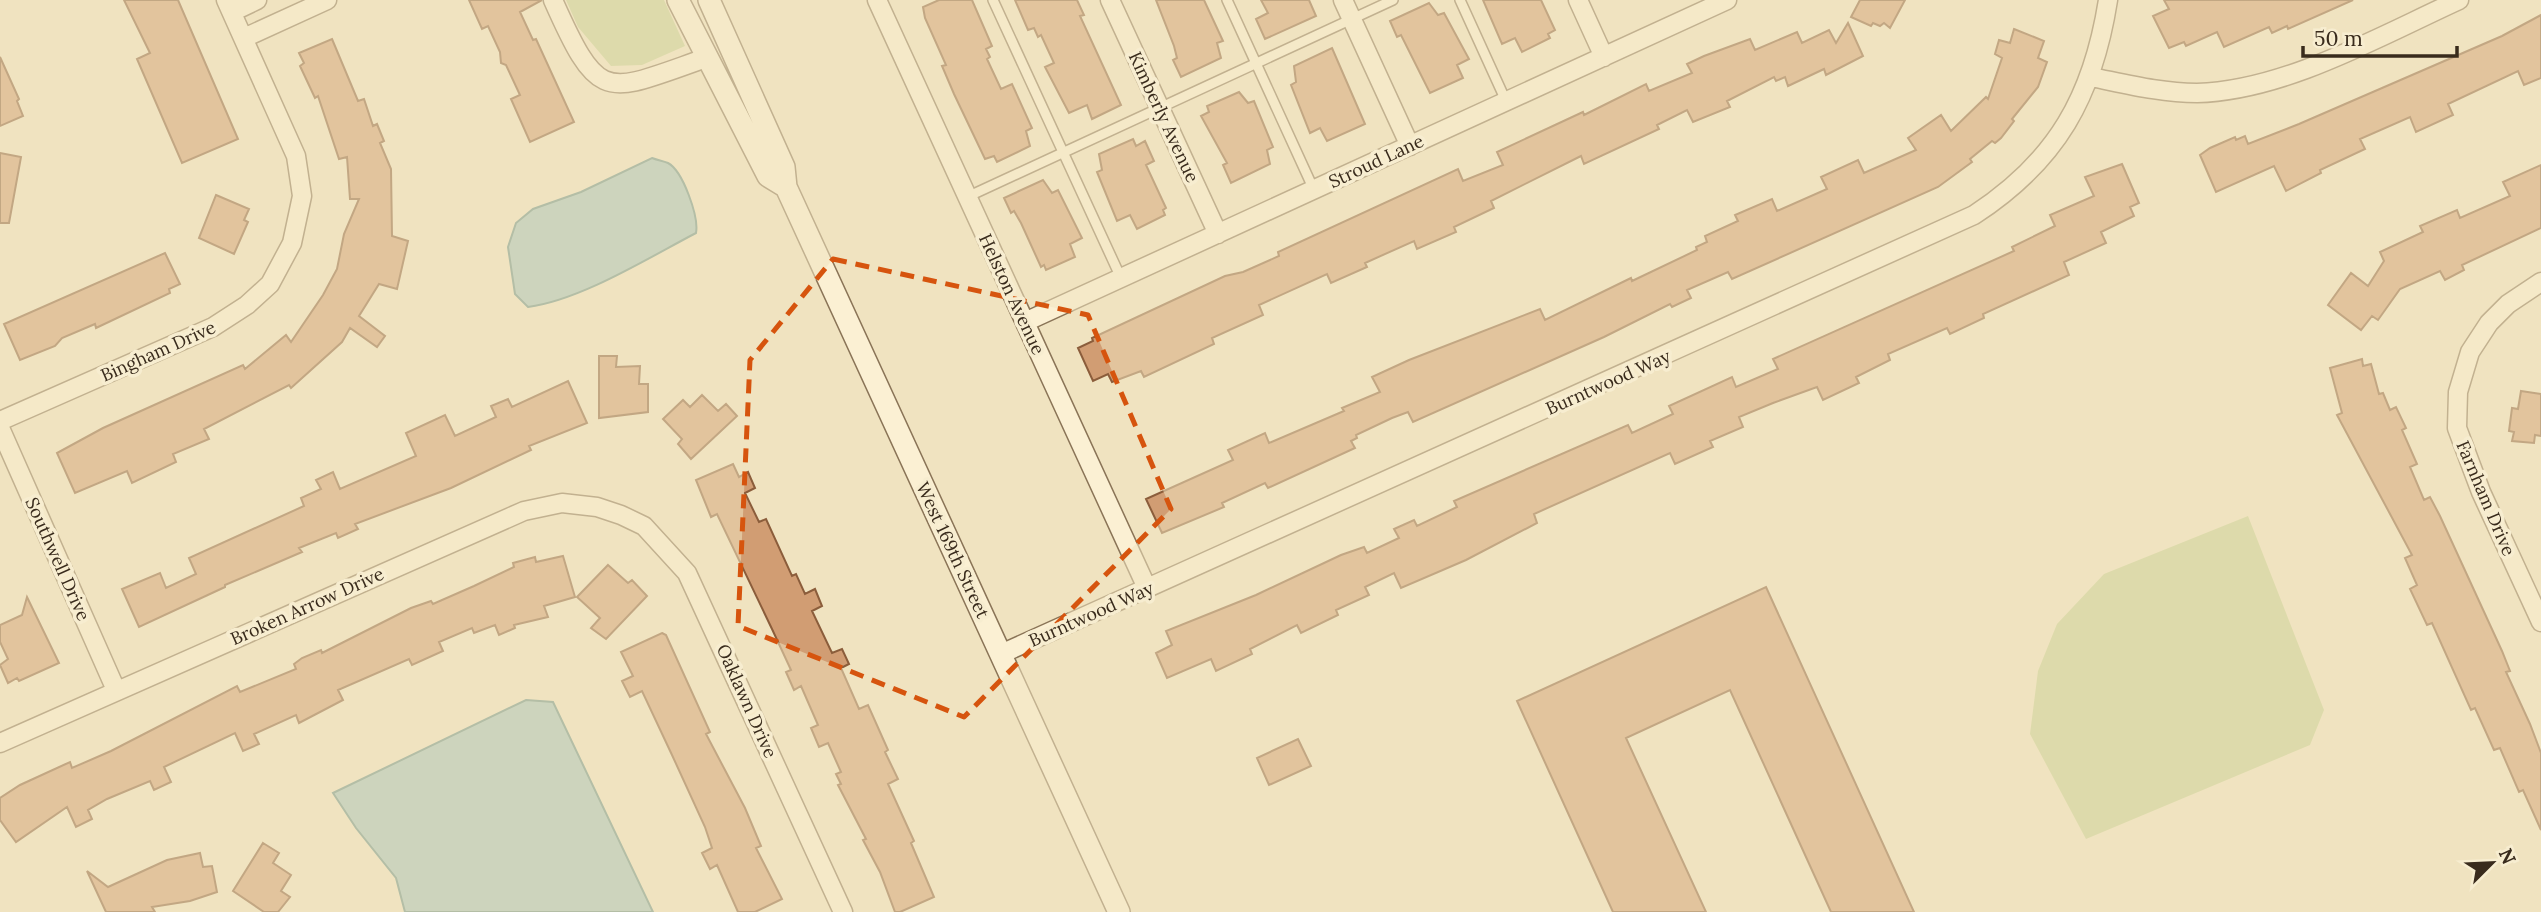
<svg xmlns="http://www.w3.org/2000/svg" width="2541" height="912" font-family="Lora,serif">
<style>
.green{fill:#c6cf93}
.water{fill:#a3c2ba;stroke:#6a9088;stroke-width:2}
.building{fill:#d19d73;stroke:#8b5d3b;stroke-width:2}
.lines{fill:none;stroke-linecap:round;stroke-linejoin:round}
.service-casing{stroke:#8a7457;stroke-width:12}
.minor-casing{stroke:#8a7457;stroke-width:21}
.tertiary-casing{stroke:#8a7457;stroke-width:24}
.service{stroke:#fbf0d3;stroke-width:9}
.minor{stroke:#fbf0d3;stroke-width:18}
.tertiary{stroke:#fbf0d3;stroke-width:21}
.marked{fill:none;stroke:#d6540e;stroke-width:5;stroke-dasharray:14 9;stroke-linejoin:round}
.labels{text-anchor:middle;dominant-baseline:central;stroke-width:7;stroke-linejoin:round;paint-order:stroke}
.street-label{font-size:18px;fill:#392b1c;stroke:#f7edd0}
</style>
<rect width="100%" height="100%" fill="#f0e3c0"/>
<path class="green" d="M566 0H664L685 46 642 65 611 66 578 27Z
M2248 516 2324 710 2310 745 2086 839 2030 734 2038 671 2057 624 2104 574Z"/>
<path class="water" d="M652 158C657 160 663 161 668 163 683 171 699 217 696 233 648 258 581 300 528 307L515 294 508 247 516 223 533 209 581 192Z
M526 700 553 702 653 912H405L396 878 356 828 333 793Z"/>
<path class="building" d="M124 0H178L238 139 182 163 137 59 150 53Z
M469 0H542L520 12 533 40 536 39 574 122 530 142 511 99 520 95 506 65 501 63 500 52 488 26 482 29Z
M939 0H972L992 46 986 49 990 57 987 59 1001 89 1012 84 1032 128 1026 131 1030 146 997 162 994 156 985 159 954 94 942 66 946 65 925 18 923 7Z
M1015 0H1077L1084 15 1080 16 1121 105 1092 119 1087 105 1069 113 1045 67 1054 63 1041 35 1038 37 1034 28 1028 30Z
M1156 0H1204L1223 41 1217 43 1221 58 1181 77 1173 60 1177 58 1174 46Z
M1261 0H1309L1316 16 1265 39 1256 19 1268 13Z
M1483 0H1541L1555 30 1548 34 1550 38 1522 52 1515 38 1502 44Z
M1860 0H1905L1890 28 1884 23 1880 26 1873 23 1871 26 1851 17Z
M2164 0H2353L2288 29 2287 26 2272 33 2269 27 2224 47 2217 32 2186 46 2184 42 2169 48 2153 16 2169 9Z
M1429 3 1438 15 1444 13 1469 59 1457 65 1463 78 1430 93 1401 35 1397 37 1390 21Z
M2541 15V78L2524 85 2518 71 2448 104 2453 115 2416 132 2410 117 2360 139 2365 149 2320 170 2321 173 2286 191 2274 166 2216 192 2200 155 2210 148 2235 137 2236 140 2245 136 2248 144 2299 124 2502 36Z
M1848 23 1863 56 1826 75 1824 69 1788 86 1785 77 1776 81 1774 77 1727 101 1730 107 1693 122 1687 110 1657 125 1659 129 1584 164 1581 156 1491 201 1494 208 1454 227 1456 232 1417 249 1414 241 1365 263 1367 267 1331 283 1327 274 1259 305 1263 315 1212 338 1214 344 1144 377 1141 371 1112 382 1108 374 1093 381 1078 348 1093 341 1092 338 1225 276 1243 272 1279 256 1278 252 1458 169 1463 181 1503 165 1497 152 1583 112 1584 115 1646 84 1649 91 1692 73 1687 64 1704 56 1750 39 1755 50 1797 32 1802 43 1829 30 1836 43Z
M2014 29 2044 41 2038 58 2047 62 2038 87 2012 119 2014 121 2001 138 1995 143 1992 141 1970 159 1972 162 1938 187 1732 279 1728 272 1687 290 1691 298 1672 307 1670 304 1604 337 1413 422 1408 412 1392 418 1356 435 1357 438 1351 441 1355 448 1268 488 1265 483 1222 503 1224 507 1162 533 1146 499 1233 460 1228 450 1265 433 1269 443 1344 411 1342 408 1380 392 1372 377 1409 360 1540 309 1545 320 1631 278 1632 281 1697 250 1696 247 1707 242 1705 236 1738 221 1735 215 1772 199 1777 211 1827 189 1821 177 1858 160 1864 173 1916 150 1908 138 1941 115 1951 131 1986 97 1988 99 2002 58 1995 54 1999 40 2010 43Z
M332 39 358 101 364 99 373 126 377 124 384 141 380 143 391 169 392 236 408 241 397 289 379 284 359 316 385 336 377 347 350 328 342 342 291 388 289 385 204 429 209 439 173 454 176 462 132 483 127 471 75 493 57 453 103 428 243 365 245 369 286 335 291 342 323 295 337 269 344 234 359 199H350L347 157 339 159 318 96 315 98 300 66 304 63 299 53Z
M1332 48 1365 124 1327 141 1320 128 1310 133 1291 85 1296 82 1294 66Z
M0 57 19 99 17 101 23 116 0 126Z
M1239 92 1248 103 1254 101 1273 147 1267 150 1270 164 1231 183 1223 165 1227 163 1201 116 1209 112 1207 106Z
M1133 139 1136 146 1145 141 1154 161 1146 165 1166 208 1163 210 1165 215 1137 229 1130 215 1117 221 1097 172 1102 170 1099 154Z
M0 153 21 157 9 223H0Z
M2122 164 2139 203 2130 207 2134 216 2101 232 2106 243 2064 262 2069 275 1983 314 1984 318 1950 334 1947 328 1888 354 1890 360 1856 377 1859 383 1823 400 1817 387 1773 403 1739 417 1743 427 1710 441 1713 447 1675 464 1670 453 1534 514 1537 523 1466 560 1401 588 1394 573 1365 587 1369 595 1336 610 1338 615 1301 633 1297 625 1250 649 1252 654 1216 671 1211 659 1167 678 1156 653 1172 645 1166 631 1256 595 1341 555 1364 547 1367 553 1399 538 1394 529 1414 520 1417 526 1457 507 1454 501 1628 425 1632 433 1673 414 1669 406 1732 377 1736 387 1778 369 1773 359 2014 251 2012 247 2055 226 2050 215 2094 196 2085 177Z
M2541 165V228L2462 265 2464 270 2445 280 2440 271 2400 289 2378 320 2372 316 2361 330 2328 305 2351 273 2368 286 2384 261 2380 252 2423 232 2420 226 2457 210 2460 218 2510 196 2503 182Z
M1043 180 1052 193 1058 190 1082 238 1070 244 1075 257 1046 270 1044 265 1041 267 1021 223 1014 211 1011 213 1004 198Z
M216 195 249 209 244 220 248 222 234 254 199 238Z
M165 253 180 284 169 289 170 293 96 328 95 324 62 338 55 346 20 360 4 324Z
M599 356H617L616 367 640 366 639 384H648V412L599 418Z
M2362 359 2363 366 2371 364 2379 394 2383 393 2390 410 2396 407 2406 428 2402 430 2417 464 2410 467 2424 500 2430 497 2440 516 2502 651 2510 671 2506 672 2530 724 2541 753V830L2523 790 2519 792 2500 748 2494 750 2475 708 2471 710 2432 623 2427 625 2410 589 2417 585 2405 558 2412 555 2337 415 2342 413 2330 368Z
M568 381 587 423 529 446 531 450 451 488 355 524 358 529 338 538 336 533 299 548 302 552 225 585V587L139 627 122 589 160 573 166 588 196 574 189 558 304 506 301 498 321 489 316 480 333 472 340 489 416 456 406 433 445 415 455 436 496 417 491 406 508 399 512 407Z
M2521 391 2541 394V436L2535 435 2534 443 2512 441 2514 432 2509 431 2512 408 2518 409Z
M702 395 718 411 726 404 737 416 691 459 678 444 682 439 663 419 683 400 690 407Z
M733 464 739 477 748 472 755 488 745 493 759 522 766 519 792 576 796 574 805 594 815 589 822 606 812 611 832 653 842 649 849 664 841 668 859 709 868 705 888 750 885 752 898 779 888 784 914 841 911 843 934 897 900 912H895L880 872 863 840 866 839 838 785 841 784 836 774 841 772 828 743 819 747 811 728 818 725 801 686 794 690 786 672 791 670 772 629 717 514 711 517 696 480Z
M563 556 575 597 544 606 548 617 514 625 515 628 499 635 495 625 474 633 472 628 439 642 443 651 412 665 409 659 338 690 343 700 299 723 296 715 254 734 259 744 243 751 235 733 164 767 171 782 154 790 150 781 107 799 88 810 92 819 76 827 67 807 16 842 0 820V798L20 785 70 762 72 768 111 751 237 686 240 692 296 669 294 664 302 658 321 650 322 653 411 608 431 601 433 604 474 586 514 567 513 563 535 557 536 562Z
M608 565 628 583 632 580 647 596 606 639 591 628 600 618 577 597Z
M1766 587 1914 912H1831L1730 690 1626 738 1706 912H1613L1517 701Z
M27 597 59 663 19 681 17 678 8 683 0 665 8 659 0 642V625L22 615Z
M662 633 666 635 710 732 706 734 745 808 761 846 756 848 782 899 755 912H738L717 865 710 869 702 853 712 848 705 827 672 755 642 691 630 697 622 681 633 676 621 652Z
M1298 739 1311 766 1269 785 1257 758Z
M263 843 279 853 273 863 291 875 281 891 290 897 278 912H264L233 891Z
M200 853 203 867 212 866 217 892 190 901 152 907 155 912H106L87 871 108 887 167 860Z"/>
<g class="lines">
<g class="service-casing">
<path id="service" d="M993 0 1121 278
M1227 0 1314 190
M1460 0 1506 101
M967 197 1393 0"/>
</g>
<g class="minor-casing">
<path id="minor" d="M553 0C600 106 605 93 706 58
M877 0 1147 588
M1110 0 1218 234
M1343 0 1410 146
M1578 0 1604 57
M232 12 257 0
M244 38 327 0
M2091 77C2126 84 2161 93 2197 93 2284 91 2380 36 2459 0
M2541 282 2508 304 2489 323 2470 352 2458 392 2457 428 2481 492 2541 622
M1025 322 1727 0
M0 421 213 327 247 305 270 284 292 243 302 196 296 156 226 0
M0 428 116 690
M1001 654 1974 215C2057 161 2093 96 2108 0
M0 743 524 511 562 503 597 507 621 515 644 526 687 573 843 912"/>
</g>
<g class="tertiary-casing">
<path id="tertiary" d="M678 0 768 176 786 187
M709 0 784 167 786 187 1119 912"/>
</g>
<use href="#service" class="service"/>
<use href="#minor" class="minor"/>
<use href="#tertiary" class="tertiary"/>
</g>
<path d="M0 0H2541V912H0ZM833 259 1088 315 1171 509 964 717 738 626 750 360Z" fill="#f0e3c0" fill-opacity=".55" fill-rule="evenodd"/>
<path class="marked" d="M833 259 1088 315 1171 509 964 717 738 626 750 360Z"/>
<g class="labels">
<g class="street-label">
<text transform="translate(1164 117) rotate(65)">Kimberly Avenue</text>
<text transform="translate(1376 161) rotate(-25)">Stroud Lane</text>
<text transform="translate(1012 294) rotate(65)">Helston Avenue</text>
<text transform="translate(158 351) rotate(-24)">Bingham Drive</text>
<text transform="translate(1608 382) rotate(-24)">Burntwood Way</text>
<text transform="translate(2486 498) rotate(67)">Farnham Drive</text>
<text transform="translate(953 550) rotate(65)">West 169th Street</text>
<text transform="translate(58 559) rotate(66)">Southwell Drive</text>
<text transform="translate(307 606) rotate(-24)">Broken Arrow Drive</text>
<text transform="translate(1091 614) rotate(-24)">Burntwood Way</text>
<text transform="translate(747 701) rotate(66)">Oaklawn Drive</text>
</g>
</g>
<g transform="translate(2492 863) rotate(66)" stroke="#f7edd0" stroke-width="5" paint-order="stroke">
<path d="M0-5L12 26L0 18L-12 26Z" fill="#392b1c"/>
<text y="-10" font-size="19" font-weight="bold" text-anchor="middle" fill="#392b1c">N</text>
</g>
<path d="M2303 46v10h154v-10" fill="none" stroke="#392b1c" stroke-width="3.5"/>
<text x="2314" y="46" font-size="21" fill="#392b1c" stroke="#f7edd0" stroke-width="5" paint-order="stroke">50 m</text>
</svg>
